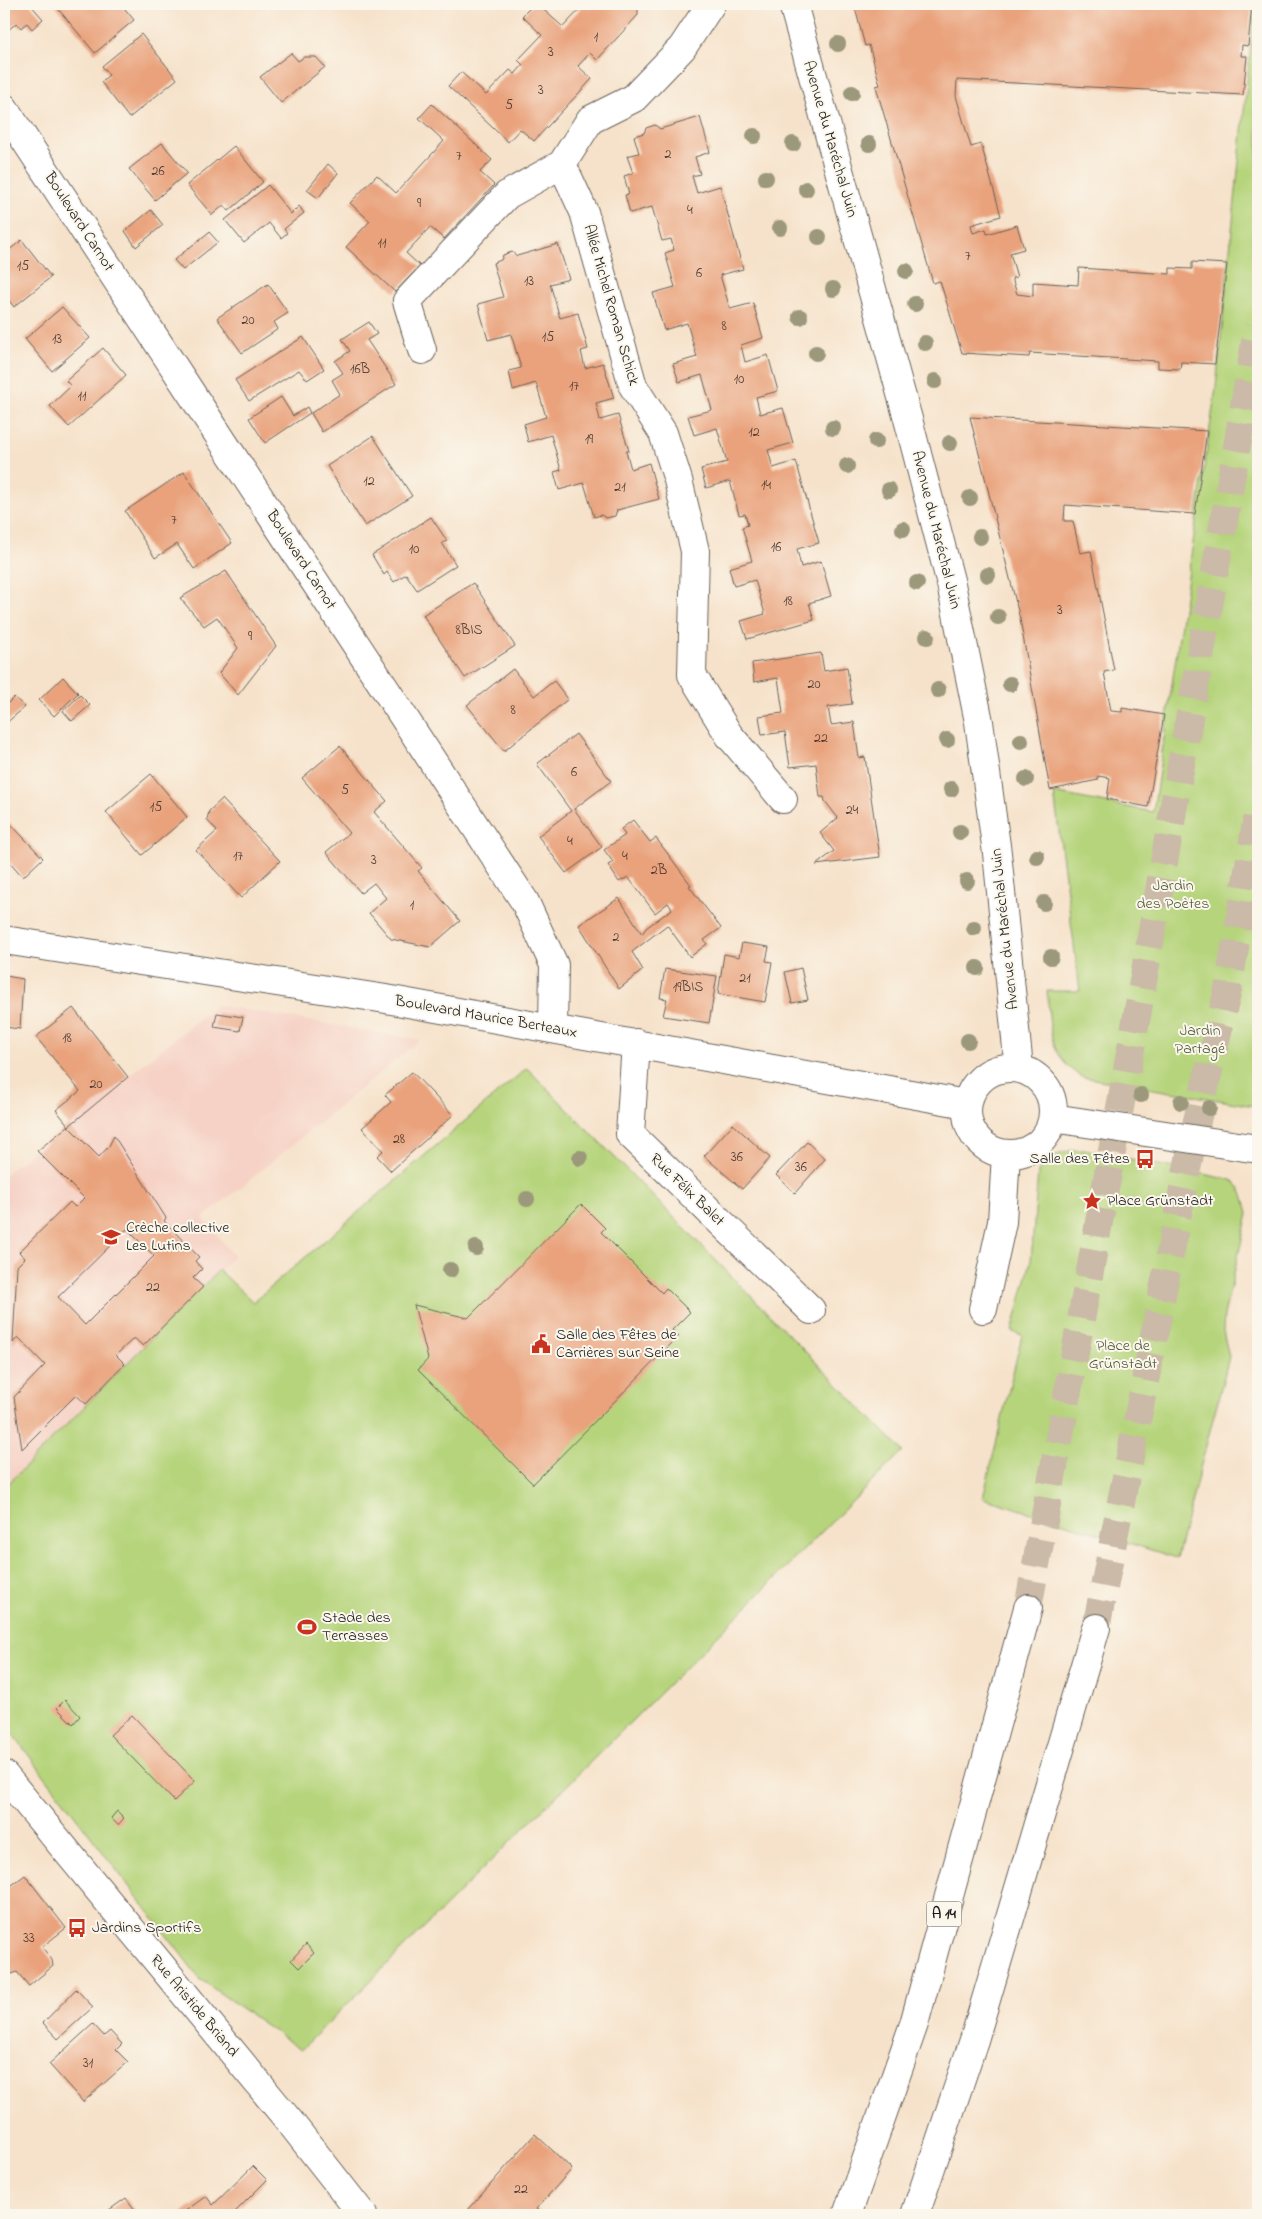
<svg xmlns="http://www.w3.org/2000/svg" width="1262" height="2219" font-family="'Indie Flower',sans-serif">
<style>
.built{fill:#f6d1c5}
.green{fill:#b6d47b;stroke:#69784c}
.building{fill:#e9a27c;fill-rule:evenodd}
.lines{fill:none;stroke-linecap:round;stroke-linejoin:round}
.highway-tunnel{stroke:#cabaa7;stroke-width:28;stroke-dasharray:28 14;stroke-linecap:butt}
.minor-casing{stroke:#686159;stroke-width:30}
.highway-casing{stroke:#686159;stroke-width:30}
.minor{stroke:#fff;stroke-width:28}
.highway{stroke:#fff;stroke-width:28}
.tree{fill:#9c987c}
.labels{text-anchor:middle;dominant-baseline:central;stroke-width:4;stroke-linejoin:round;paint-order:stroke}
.number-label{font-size:14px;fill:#4f3e34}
.shield{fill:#fbf7ec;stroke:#5f5e5a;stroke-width:1}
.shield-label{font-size:15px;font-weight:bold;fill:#1c1c1c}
.street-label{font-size:16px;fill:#1c1c1c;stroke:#fbf7ec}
.park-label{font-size:16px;fill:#525c3d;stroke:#fbf7ec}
.poi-label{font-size:16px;fill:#1c1c1c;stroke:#fbf7ec;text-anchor:start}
</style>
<rect width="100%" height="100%" fill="#fbf7ec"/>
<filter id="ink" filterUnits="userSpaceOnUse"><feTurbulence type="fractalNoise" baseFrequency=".02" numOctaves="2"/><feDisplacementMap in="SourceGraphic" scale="10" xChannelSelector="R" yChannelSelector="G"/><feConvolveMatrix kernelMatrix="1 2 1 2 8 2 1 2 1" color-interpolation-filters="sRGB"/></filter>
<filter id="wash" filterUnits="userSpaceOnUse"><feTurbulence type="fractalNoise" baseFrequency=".0096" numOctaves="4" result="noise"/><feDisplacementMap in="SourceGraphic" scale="20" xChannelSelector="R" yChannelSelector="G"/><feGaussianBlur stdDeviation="1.12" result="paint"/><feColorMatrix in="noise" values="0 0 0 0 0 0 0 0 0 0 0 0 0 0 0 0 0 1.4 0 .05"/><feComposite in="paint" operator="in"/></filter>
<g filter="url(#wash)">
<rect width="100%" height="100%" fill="#f6e2ca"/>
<path class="built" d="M217 1005 420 1040 203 1218 234 1256 4 1488V1175Z"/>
<path class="green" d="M1255 4H1258V1105H1248L1082 1077C1046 1055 1051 1028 1047 991H1080L1054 793 1153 812 1216 387Z
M527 1068 903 1451 301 2050 200 1979 4 1723V1488L219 1270 253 1302Z
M1073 1150H1087L1232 1180C1243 1190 1245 1199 1248 1214L1224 1315 1223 1331 1229 1357 1177 1558 983 1498 1022 1335 1012 1332 1031 1261 1038 1172 1050 1157Z"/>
<g id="blocks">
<path class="building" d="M4 4H30L43 19 32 29 27 23 21 28 17 23 4 33Z
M54 4H121L134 20 95 53Z
M534 4H537L563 27 585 4 589 8 593 4H638V15L597 60 590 53 578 66 592 79 534 141 520 129 508 142 448 86 461 72 486 95 510 70 515 74 523 65 518 60 542 35 522 16Z
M854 4H1252L1248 46 1242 45 1241 56H1247L1243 95 957 80 956 96 971 147 981 144 1001 216 971 225 973 233 986 229 987 234 1017 225 1024 249 1010 253 1017 277 1012 278 1017 294 1033 296V282L1078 285 1079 268 1170 274V268L1192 269V262L1227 264 1215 364 1181 362 1180 369 1158 368V361L1030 353 1029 357 962 353 940 281 933 283 878 94 876 86 880 85 869 45 865 46Z
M141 34 177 79 129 118 101 82 109 75 102 66Z
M291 53 298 61 304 57H316L325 67 281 103 260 77Z
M432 104 492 160 480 172 494 185 444 239 430 227 406 253 420 266 395 292 346 247 370 221 350 203 377 175 396 193 444 141 419 118Z
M700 117 710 152 695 157 700 174 692 176 697 193 720 186 743 269 720 275 730 309 753 303 763 338 741 345 745 362 768 355 778 391 756 397 760 414 783 408 793 443 768 450 773 468 796 461 819 543 797 549 801 567 821 561 831 596 809 603 814 620 747 639 741 621 765 614 755 580 734 586 729 568 752 561 742 527 748 525 745 514 739 515 730 481 706 488 701 469 727 462 717 428 694 435 688 416 712 410 702 375 679 382 673 364 697 357 687 323 664 330 653 293 675 287 665 253 674 250 671 239 662 241 652 207 630 213 625 195 629 194 624 176 633 173 627 156 639 153 634 136 644 133 646 128 655 125 660 129Z
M162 143 187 173 155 200 129 169Z
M234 146 263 182 229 211 224 205 212 215 187 185Z
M328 164 338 173 318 198 307 190Z
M268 185 291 214 299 206 304 213 284 229 287 233 281 238 269 223 244 243 225 220Z
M151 210 163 225 136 247 125 231Z
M209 232 218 242 183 270 174 260Z
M22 240 51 277 14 307 4 294V254Z
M558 244 569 279 550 284 560 318 578 313 588 349 581 351 585 368 603 363 614 398 596 403 600 420 618 415 629 451H626L631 469 649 463 659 499 617 510 615 516 606 518 601 515 594 517 584 483 559 490 554 472 561 470 551 435 528 442 524 424 546 417 536 383 513 390 509 371 521 368 511 334 488 340 478 304 503 297 493 263 501 260 503 255 512 252 517 256Z
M268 284 288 313 274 322 278 329 242 353 217 318Z
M62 307 90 338 52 371 25 339Z
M369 322 377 334 367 340 396 384 322 432 311 413 340 394 332 380 343 373 335 361 350 351 342 339Z
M303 337 324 369 307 380 299 370 249 401 235 380Z
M103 348 126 375 69 427 50 406 71 386 66 381Z
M281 397 293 416 307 407 310 413 265 443 249 418Z
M970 417 1207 431 1195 514 1065 505 1064 521H1073L1080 553 1091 551 1114 670 1104 672 1111 711 1122 712V708L1164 715 1148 807 1107 799 1110 778 1098 776V780L1050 790 1020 619Z
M373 436 412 496 365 526 327 466Z
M184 472 232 543 194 569 177 544 155 558 125 511Z
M431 517 447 541 442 543 456 565 417 590 406 574 394 582 387 572 384 575 372 555Z
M226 571 276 646 238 695 219 673 238 648 217 617 204 626 180 598Z
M473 583 515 646 465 678 423 615Z
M821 653 824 671 847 667 852 704 828 707 831 725 854 722 859 758 865 757 880 857 816 865 834 851 820 833 838 818 825 801 824 797H820L816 764 790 767 785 732 762 735 759 716 783 713 778 678 754 682 752 663Z
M513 669 534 696 554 681 568 699 504 751 467 705Z
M63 677 78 693 54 716 39 700Z
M80 695 90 705 72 721 63 711Z
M14 697 25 707 5 724 4 707Z
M576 734 611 781 574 809 602 847 566 873 538 836 571 811 537 764Z
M340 746 387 801 374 812 422 868 418 871 460 921 430 947 391 939 369 913 386 898 374 883 361 893 326 852 349 833 302 778Z
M151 774 187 817 142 855 106 812Z
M222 799 280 861 241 898 196 850 217 831 207 820 209 811Z
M4 817 43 858 23 877 8 860 4 864Z
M633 820 650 842 656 838 691 885 689 886 721 928 704 940 707 944 690 957 667 925 632 952 643 970 619 989 579 925 619 898 642 934 646 928 672 909 668 903 655 913 628 877 619 882 608 865 613 862 604 850 625 835 621 829Z
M742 943 769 947 766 961 772 962 765 1002 718 994 724 954 739 957Z
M801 968 808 1000 792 1003 785 972Z
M665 969 717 976 709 1023 663 1016 667 999 660 998Z
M6 976 23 979 20 1029 4 1027V978Z
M73 1008 128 1077 69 1126 56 1110 80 1091 36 1037Z
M217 1013 243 1017 240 1031 214 1027Z
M412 1072 453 1115 391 1171 377 1156 383 1151 362 1128 391 1102 385 1095Z
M733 1124 770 1158 742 1189 704 1156Z
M68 1126 99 1157 109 1146 114 1136 166 1218 164 1221 199 1257 195 1261 202 1269 193 1278 203 1287 143 1346 134 1338 116 1355 125 1364 86 1404 76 1395 22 1449 14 1397 45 1365 18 1337 13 1343 17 1266 25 1258 19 1252 70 1202 75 1207 84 1198 37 1151ZM127 1229 154 1256 85 1325 58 1297Z
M807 1142 825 1159 795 1193 776 1175Z
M581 1204 605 1228 601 1232 662 1293 666 1288 690 1312 672 1330 679 1336 533 1484 418 1370 428 1359 414 1305 468 1318Z
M65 1700 80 1716 73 1724 57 1708Z
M132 1715 195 1781 174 1801 110 1735Z
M117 1811 124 1818 118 1825 111 1818Z
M25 1875 66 1928 42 1947 52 1960 53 1966 29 1986 17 1972 12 1974 4 1972V1891Z
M306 1944 314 1953 299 1968 291 1960Z
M76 1989 93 2007 58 2039 43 2023Z
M93 2024 104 2036 110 2031 122 2044 116 2050 128 2062 83 2102 49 2064Z
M535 2134 572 2169 536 2209 544 2215H475L468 2210Z
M253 2166 267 2180 232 2215H180L206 2196 213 2205Z
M126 2198 139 2215H102Z"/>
</g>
</g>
<g filter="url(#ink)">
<use href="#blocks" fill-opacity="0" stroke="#686159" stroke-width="1"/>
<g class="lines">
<path class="highway-tunnel" d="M1028 1608 1140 999 1258 326
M1096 1628 1195 1129 1228 989 1258 811"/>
<g class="minor-casing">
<path id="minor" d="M793 4 908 419 951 584 979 722 997 853 1019 1068
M4 108 525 902 554 965 553 1029
M562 164 584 212 633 386 663 433 678 480 695 551 692 675 729 735 783 799
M422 350 407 301 507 195 562 164 590 120 634 98 682 48 711 4
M4 940 386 999 966 1104
M636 1043 630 1134 811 1310
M967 1111a43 43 0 1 1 86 0a43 43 0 1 1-86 0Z
M1053 1118 1258 1149
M983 1309 1002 1222 1006 1154
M4 1775 290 2122 363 2215"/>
</g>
<g class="highway-casing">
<path id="highway" d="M847 2215 914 2024 1028 1608
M915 2215 974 2040 1096 1628"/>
</g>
<use href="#minor" class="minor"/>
<use href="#highway" class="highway"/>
</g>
<g class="tree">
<circle cx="838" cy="44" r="8"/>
<circle cx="852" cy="93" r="8"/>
<circle cx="754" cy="136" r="8"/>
<circle cx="793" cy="144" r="8"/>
<circle cx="869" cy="144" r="8"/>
<circle cx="766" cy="178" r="8"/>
<circle cx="806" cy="189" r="8"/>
<circle cx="780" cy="228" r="8"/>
<circle cx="819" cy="237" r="8"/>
<circle cx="906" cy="271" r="8"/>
<circle cx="833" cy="289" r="8"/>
<circle cx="915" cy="304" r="8"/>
<circle cx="800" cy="317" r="8"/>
<circle cx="925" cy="343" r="8"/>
<circle cx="816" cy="353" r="8"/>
<circle cx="935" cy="381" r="8"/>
<circle cx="833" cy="428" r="8"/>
<circle cx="876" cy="441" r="8"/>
<circle cx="950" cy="443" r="8"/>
<circle cx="847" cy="466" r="8"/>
<circle cx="889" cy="490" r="8"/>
<circle cx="970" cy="498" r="8"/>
<circle cx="903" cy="529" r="8"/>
<circle cx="980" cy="537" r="8"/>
<circle cx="988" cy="575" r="8"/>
<circle cx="917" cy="583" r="8"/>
<circle cx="998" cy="617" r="8"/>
<circle cx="927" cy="637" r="8"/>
<circle cx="1010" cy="684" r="8"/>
<circle cx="938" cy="690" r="8"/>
<circle cx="947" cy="740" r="8"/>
<circle cx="1021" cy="741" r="8"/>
<circle cx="1026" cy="779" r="8"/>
<circle cx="951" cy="789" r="8"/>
<circle cx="960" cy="832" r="8"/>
<circle cx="1037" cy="857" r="8"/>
<circle cx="967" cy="881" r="8"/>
<circle cx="1044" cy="903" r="8"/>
<circle cx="974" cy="928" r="8"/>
<circle cx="1051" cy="957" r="8"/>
<circle cx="977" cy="968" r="8"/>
<circle cx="968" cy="1041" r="8"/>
<circle cx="1141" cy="1095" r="8"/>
<circle cx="1181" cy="1102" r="8"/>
<circle cx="1209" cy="1108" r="8"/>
<circle cx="580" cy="1158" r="8"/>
<circle cx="527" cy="1199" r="8"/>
<circle cx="476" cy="1248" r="8"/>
<circle cx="450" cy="1270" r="8"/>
</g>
</g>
<defs>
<g id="bus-bare" transform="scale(1.5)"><path d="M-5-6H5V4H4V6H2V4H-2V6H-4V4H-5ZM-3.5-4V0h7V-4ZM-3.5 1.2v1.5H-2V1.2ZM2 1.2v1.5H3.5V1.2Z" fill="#c8321e" stroke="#fbf7ec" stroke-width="2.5" paint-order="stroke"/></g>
<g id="sight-bare" transform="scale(1.5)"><path d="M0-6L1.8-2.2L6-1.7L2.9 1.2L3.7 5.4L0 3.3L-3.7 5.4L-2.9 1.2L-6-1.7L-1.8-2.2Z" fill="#c8321e" stroke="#fbf7ec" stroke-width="2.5" paint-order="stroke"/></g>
<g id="school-bare" transform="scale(1.5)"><path d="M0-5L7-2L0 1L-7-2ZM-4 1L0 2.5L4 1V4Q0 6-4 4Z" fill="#c8321e" stroke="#fbf7ec" stroke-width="2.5" paint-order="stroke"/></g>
<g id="civic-bare" transform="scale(1.5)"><path d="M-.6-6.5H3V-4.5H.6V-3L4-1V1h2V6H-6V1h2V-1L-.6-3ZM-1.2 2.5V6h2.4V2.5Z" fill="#c8321e" stroke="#fbf7ec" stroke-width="2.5" paint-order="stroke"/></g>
<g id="stadium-bare" transform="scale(1.5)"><path d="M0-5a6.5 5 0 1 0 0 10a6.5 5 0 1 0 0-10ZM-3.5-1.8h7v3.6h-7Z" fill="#c8321e" stroke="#fbf7ec" stroke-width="2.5" paint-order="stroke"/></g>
</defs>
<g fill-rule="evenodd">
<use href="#bus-bare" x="1145" y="1159"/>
<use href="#sight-bare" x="1092" y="1201"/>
<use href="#school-bare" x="111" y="1237"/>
<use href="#civic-bare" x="541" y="1344"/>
<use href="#stadium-bare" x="307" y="1627"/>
<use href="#bus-bare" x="77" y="1928"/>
</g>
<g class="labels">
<g class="number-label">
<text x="596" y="37">1</text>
<text x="551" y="52">3</text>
<text x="541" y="90">3</text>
<text x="509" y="105">5</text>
<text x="668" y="154">2</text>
<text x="459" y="156">7</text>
<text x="158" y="171">26</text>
<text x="419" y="203">9</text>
<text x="690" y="210">4</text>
<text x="382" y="243">11</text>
<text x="968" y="256">7</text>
<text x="23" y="266">15</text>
<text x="699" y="273">6</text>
<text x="529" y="281">13</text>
<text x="248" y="320">20</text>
<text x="724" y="326">8</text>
<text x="548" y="337">15</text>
<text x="57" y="339">13</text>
<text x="360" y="369">16B</text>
<text x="739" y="379">10</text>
<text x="574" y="386">17</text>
<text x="82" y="396">11</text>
<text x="754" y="432">12</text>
<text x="589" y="439">19</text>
<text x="369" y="481">12</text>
<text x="766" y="485">14</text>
<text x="620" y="487">21</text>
<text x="174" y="520">7</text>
<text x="776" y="547">16</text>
<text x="414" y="549">10</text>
<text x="788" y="601">18</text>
<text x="1060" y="610">3</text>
<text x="469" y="630">8BIS</text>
<text x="250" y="636">9</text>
<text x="814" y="684">20</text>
<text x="513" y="710">8</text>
<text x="821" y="738">22</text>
<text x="574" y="772">6</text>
<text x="345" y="790">5</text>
<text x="156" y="807">15</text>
<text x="852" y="810">24</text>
<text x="570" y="841">4</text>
<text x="238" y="856">17</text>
<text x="625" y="856">4</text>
<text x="374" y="860">3</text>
<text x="659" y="870">2B</text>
<text x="412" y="905">1</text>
<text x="616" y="937">2</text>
<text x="745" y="978">21</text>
<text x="688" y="987">19BIS</text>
<text x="67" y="1038">18</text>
<text x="96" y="1084">20</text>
<text x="399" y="1139">28</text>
<text x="737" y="1157">36</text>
<text x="801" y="1167">36</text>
<text x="153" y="1287">22</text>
<text x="29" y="1938">33</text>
<text x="88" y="2063">31</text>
<text x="521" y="2189">22</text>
</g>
<rect class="shield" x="926.5" y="1901.5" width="35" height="25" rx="4"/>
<g class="shield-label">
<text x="944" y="1914">A 14</text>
</g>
<g class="street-label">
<text transform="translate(830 139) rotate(74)">Avenue du Maréchal Juin</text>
<text transform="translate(79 222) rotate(57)">Boulevard Carnot</text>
<text transform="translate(611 305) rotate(74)">Allée Michel Roman Schick</text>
<text transform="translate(936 530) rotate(76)">Avenue du Maréchal Juin</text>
<text transform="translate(301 560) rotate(57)">Boulevard Carnot</text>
<text transform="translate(1005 929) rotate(-96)">Avenue du Maréchal Juin</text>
<text transform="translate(486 1017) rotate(10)">Boulevard Maurice Berteaux</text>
<text transform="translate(687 1190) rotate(44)">Rue Félix Balet</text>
<text transform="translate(194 2006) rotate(50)">Rue Aristide Briand</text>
</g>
<g class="park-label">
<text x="1173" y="886">Jardin<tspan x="1173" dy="18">des Poètes</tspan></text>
<text x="1200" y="1031">Jardin<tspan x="1200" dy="18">Partagé</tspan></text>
<text x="1123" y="1346">Place de<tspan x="1123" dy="18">Grünstadt</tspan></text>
</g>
<g class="poi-label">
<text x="1130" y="1159" text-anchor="end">Salle des Fêtes</text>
<text x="1107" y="1201">Place Grünstadt</text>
<text x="126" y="1228">Crèche collective<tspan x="126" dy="18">Les Lutins</tspan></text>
<text x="556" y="1335">Salle des Fêtes de<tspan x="556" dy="18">Carrières sur Seine</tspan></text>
<text x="322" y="1618">Stade des<tspan x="322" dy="18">Terrasses</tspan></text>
<text x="92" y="1928">Jardins Sportifs</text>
</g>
</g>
<rect width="1262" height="2219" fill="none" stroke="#fbf7ec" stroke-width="20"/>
</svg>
